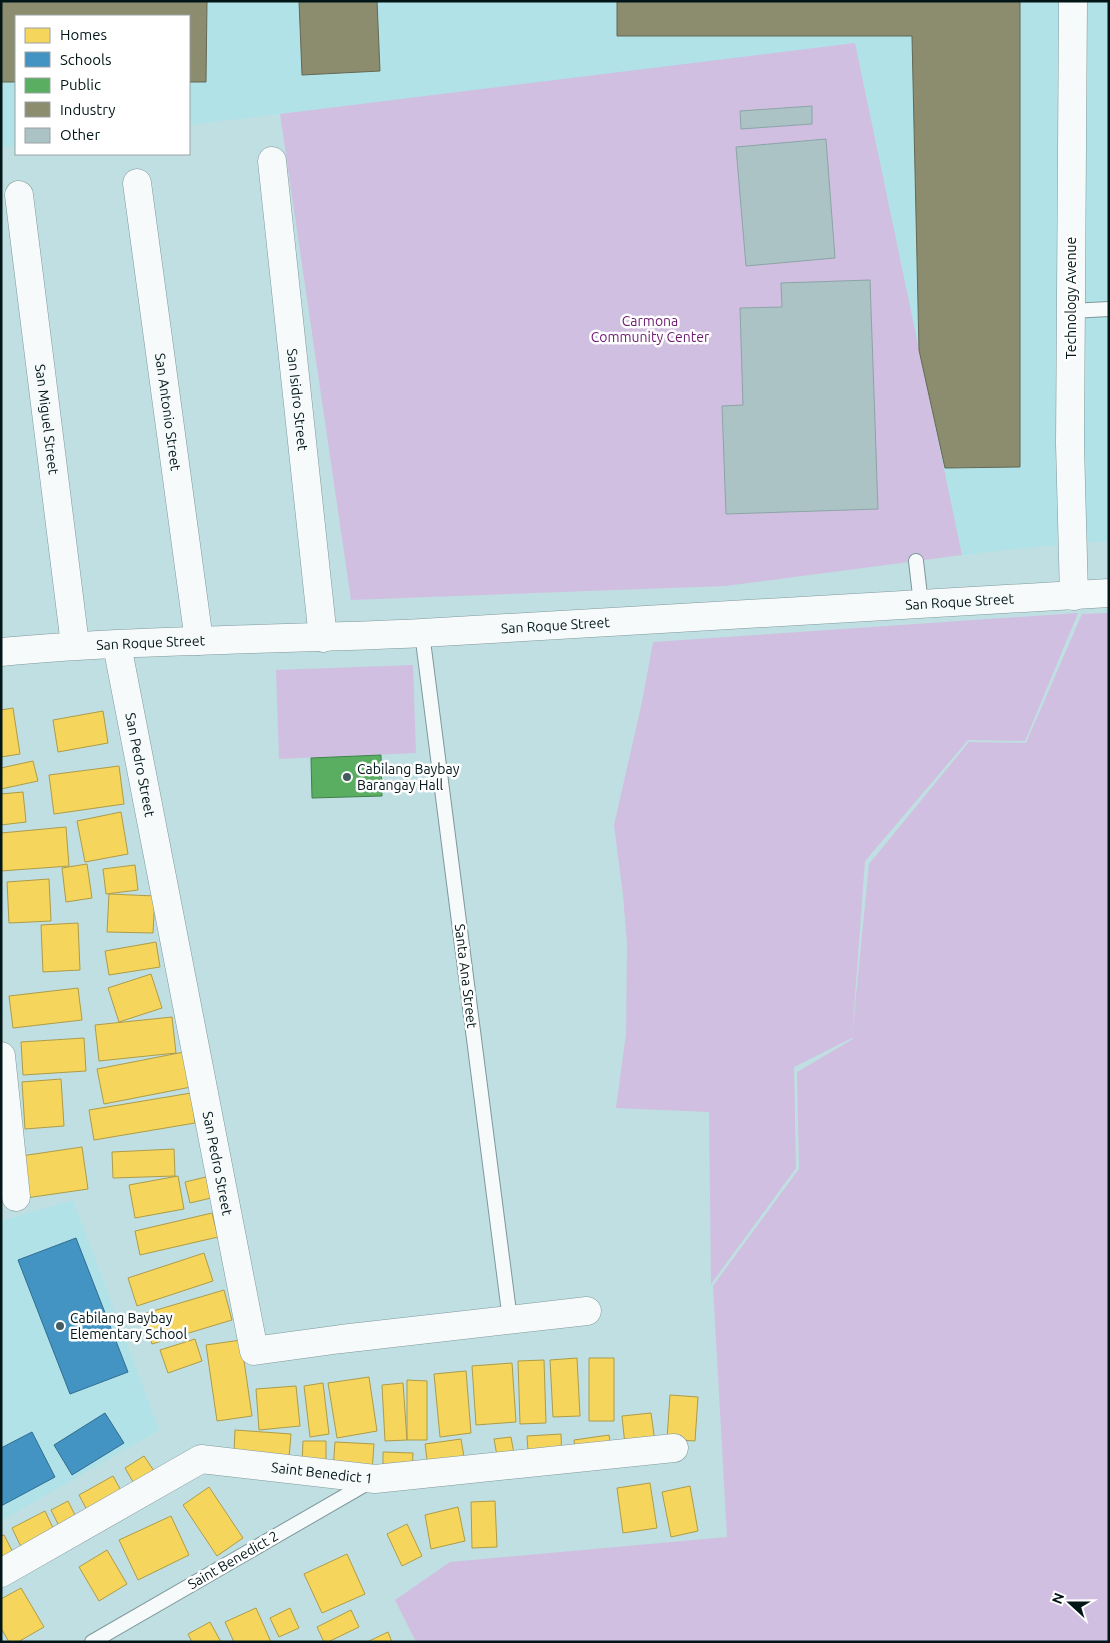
<svg xmlns="http://www.w3.org/2000/svg" width="1110" height="1643" font-family="Ubuntu,sans-serif">
<style>
.built{fill:#b0e2e8}
.green{fill:#d0bfe0}
.homes{fill:#f6d55c;stroke:#ad9c48}
.schools{fill:#4393c3;stroke:#306e90}
.public{fill:#5aae61;stroke:#40804b}
.industry{fill:#8c8c6e;stroke:#636954}
.building{fill:#abc3c5;stroke:#8ca4a7}
.lines{fill:none;stroke-linecap:round;stroke-linejoin:round}
.service-casing{stroke:#7f989a;stroke-width:16}
.minor-casing{stroke:#7f989a;stroke-width:29}
.service{stroke:#f6fafb;stroke-width:14}
.minor{stroke:#f6fafb;stroke-width:28}
.poi-dot{fill:#445c5f;stroke:#fff;stroke-width:2}
.labels{text-anchor:middle;dominant-baseline:central;stroke-width:5;stroke-linejoin:round;paint-order:stroke}
.street-label{font-size:14px;fill:#021618;stroke:#fff}
.park-label{font-size:14px;fill:#6d1972;stroke:#fff}
.poi-label{font-size:14px;fill:#021618;stroke:#fff;text-anchor:start}
</style>
<rect width="100%" height="100%" fill="#c0dfe2"/>
<path class="built" d="M1 1H1109V541L1034 547 962 555 855 44 189 125V16H16V146L1 147Z
M73 1200 159 1430 1 1521V1221Z"/>
<path class="green" d="M855 43 962 555 725 586 351 600 280 114Z
M1078 613 1025 741 968 740 865 861 852 1037 869 864 969 742 1026 743 1082 614 1109 613V1642H416L395 1600 450 1562 727 1537 713 1286 799 1169 797 1072 853 1039 852 1038 794 1067 796 1168 711 1284 709 1112 616 1108 626 1034 627 944 623 895 614 825 642 702 653 642Z
M413 665 416 753 279 759 276 670Z"/>
<path class="homes" d="M13 708 20 754 1 757V710Z
M103 711 108 743 58 752 53 720Z
M33 761 38 781 1 789V768Z
M119 766 124 804 54 814 49 775Z
M23 792 26 822 1 825V794Z
M121 812 128 854 85 862 77 821Z
M66 827 69 866 1 871V833Z
M87 864 92 898 66 902 62 868Z
M135 865 138 890 106 894 103 869Z
M49 879 51 921 9 923 7 882Z
M109 894 155 896 153 933 107 932Z
M78 923 80 970 43 972 41 925Z
M156 942 160 967 109 975 105 951Z
M151 974 162 1008 119 1022 108 988Z
M78 988 82 1020 13 1028 9 996Z
M172 1017 176 1053 99 1061 95 1025Z
M84 1038 86 1071 23 1075 21 1042Z
M184 1052 191 1087 104 1104 97 1069Z
M61 1079 64 1126 25 1129 22 1082Z
M191 1093 195 1123 94 1140 89 1110Z
M82 1147 88 1189 26 1198 21 1156Z
M174 1149 175 1176 113 1178 112 1152Z
M178 1176 184 1209 135 1218 129 1185Z
M206 1177 211 1198 190 1203 185 1182Z
M212 1213 218 1237 140 1255 135 1231Z
M204 1253 213 1281 137 1306 128 1278Z
M224 1290 232 1320 152 1344 143 1314Z
M195 1339 202 1361 168 1373 160 1350Z
M241 1340 252 1416 217 1421 206 1345Z
M577 1358 580 1416 553 1417 550 1360Z
M589 1358H614V1421H589Z
M544 1360 546 1423 520 1424 518 1361Z
M512 1363 516 1422 476 1425 472 1366Z
M466 1371 471 1433 440 1437 434 1374Z
M369 1377 377 1431 337 1438 328 1383Z
M407 1380 427 1381V1440H407Z
M323 1383 329 1434 310 1437 304 1386Z
M403 1383 407 1440 385 1441 382 1385Z
M296 1386 300 1426 259 1430 256 1389Z
M670 1395 698 1397 695 1441 667 1439Z
M651 1413 655 1442 625 1445 622 1416Z
M235 1430 291 1434 289 1458 234 1453Z
M561 1434 562 1466 529 1467 527 1436Z
M609 1435 612 1454 576 1459 574 1440Z
M511 1437 516 1465 499 1467 494 1439Z
M461 1439 466 1469 429 1474 425 1444Z
M303 1441H326V1467L302 1466Z
M335 1442 374 1444 372 1472 333 1470Z
M383 1452 413 1453 412 1476 383 1475Z
M144 1456 156 1474 136 1487 125 1468Z
M113 1476 124 1496 90 1516 79 1495Z
M650 1483 657 1528 623 1533 617 1488Z
M690 1486 698 1531 671 1537 662 1492Z
M209 1487 243 1538 217 1556 183 1505Z
M68 1501 78 1521 61 1530 51 1510Z
M495 1501 497 1547 472 1548 471 1502Z
M458 1507 465 1541 431 1549 425 1515Z
M45 1511 56 1534 23 1551 12 1528Z
M171 1516 189 1555 138 1580 119 1540Z
M407 1524 422 1556 402 1566 387 1534Z
M4 1535 17 1560 1 1569V1536Z
M107 1550 127 1584 99 1601 79 1567Z
M347 1554 365 1594 322 1613 304 1574Z
M21 1588 44 1627 18 1642H9L1 1628V1599Z
M256 1608 271 1642H234L225 1622Z
M290 1608 299 1628 279 1637 270 1618Z
M351 1610 359 1627 328 1642H324L317 1627Z
M210 1622 221 1642H192L188 1634Z
M388 1632 392 1642H367Z"/>
<path class="schools" d="M76 1238 128 1372 70 1394 18 1260Z
M105 1413 124 1443 72 1475 54 1445Z
M32 1432 55 1477 1 1506V1448Z"/>
<path class="public" d="M381 755 382 796 312 798 311 758Z"/>
<path class="industry" d="M1 1H207L206 82H189V16H16V82H1Z
M299 1H377L380 71 302 75Z
M617 1H1020V467L945 468 919 350 912 36H617Z"/>
<path class="building" d="M812 106V124L741 129 740 111Z
M826 139 835 258 746 266 736 147Z
M870 280 878 509 726 514 722 406 743 405 740 308 782 307 781 283Z"/>
<g class="lines">
<g class="service-casing">
<path id="service" d="M1071 311 1109 309
M916 561 921 604
M422 633 510 1320
M92 1642 371 1481"/>
</g>
<g class="minor-casing">
<g id="minor">
<path d="M1073 1 1070 444 1074 596"/>
<path id="s1" d="M272 161 323 638"/>
<path id="s2" d="M137 183 199 641"/>
<path id="s3" d="M19 195 75 645"/>
<path id="s4" d="M117 645 254 1351 341 1339 587 1311"/>
<path id="s5" d="M1 652C141 639 282 640 422 633L1109 593"/>
<path d="M1 1056 16 1197"/>
<path id="s6" d="M1 1573 201 1459 375 1479 674 1448"/>
</g>
</g>
<use href="#service" class="service"/>
<use href="#minor" class="minor"/>
</g>
<g class="poi-dot">
<circle cx="347" cy="777" r="5"/>
<circle cx="60" cy="1326" r="5"/>
</g>
<g class="labels">
<g class="street-label">
<text transform="translate(1071 298) rotate(-90)">Technology Avenue</text>
<text stroke="none"><textPath href="#s1" startOffset="240">San Isidro Street</textPath></text>
<text stroke="none"><textPath href="#s2" startOffset="231">San Antonio Street</textPath></text>
<text stroke="none"><textPath href="#s3" startOffset="226">San Miguel Street</textPath></text>
<text stroke="none"><textPath href="#s5" startOffset="960">San Roque Street</textPath></text>
<text stroke="none"><textPath href="#s5" startOffset="555">San Roque Street</textPath></text>
<text stroke="none"><textPath href="#s5" startOffset="150">San Roque Street</textPath></text>
<text stroke="none"><textPath href="#s4" startOffset="122">San Pedro Street</textPath></text>
<text transform="translate(466 976) rotate(83)">Santa Ana Street</text>
<text stroke="none"><textPath href="#s4" startOffset="528">San Pedro Street</textPath></text>
<text stroke="none"><textPath href="#s6" startOffset="352">Saint Benedict 1</textPath></text>
<text transform="translate(233 1560) rotate(-30)">Saint Benedict 2</text>
</g>
<g class="park-label">
<text x="650" y="321">Carmona<tspan x="650" dy="16">Community Center</tspan></text>
</g>
<g class="poi-label">
<text x="357" y="769">Cabilang Baybay<tspan x="357" dy="16">Barangay Hall</tspan></text>
<text x="70" y="1318">Cabilang Baybay<tspan x="70" dy="16">Elementary School</tspan></text>
</g>
</g>
<rect width="1110" height="1643" fill="none" stroke="#021618" stroke-width="5"/>
<rect x="15" y="15" width="175" height="140" fill="#ffffff" stroke="#9aa2a3"/>
<rect x="25" y="28" width="25" height="15" fill="#f6d55c" stroke="#9aa2a3"/>
<text x="60" y="40" font-size="15" fill="#021618">Homes</text>
<rect x="25" y="52" width="25" height="15" fill="#4393c3" stroke="#9aa2a3"/>
<text x="60" y="65" font-size="15" fill="#021618">Schools</text>
<rect x="25" y="78" width="25" height="15" fill="#5aae61" stroke="#9aa2a3"/>
<text x="60" y="90" font-size="15" fill="#021618">Public</text>
<rect x="25" y="102" width="25" height="15" fill="#8c8c6e" stroke="#9aa2a3"/>
<text x="60" y="115" font-size="15" fill="#021618">Industry</text>
<rect x="25" y="128" width="25" height="15" fill="#abc3c5" stroke="#9aa2a3"/>
<text x="60" y="140" font-size="15" fill="#021618">Other</text>
<g transform="translate(1070 1603) rotate(291)" stroke="#ffffff" stroke-width="4" paint-order="stroke">
<path d="M0-4L9 19L0 12L-9 19Z" fill="#021618"/>
<text y="-8" font-size="14" font-weight="bold" text-anchor="middle" fill="#021618">N</text>
</g>
</svg>
